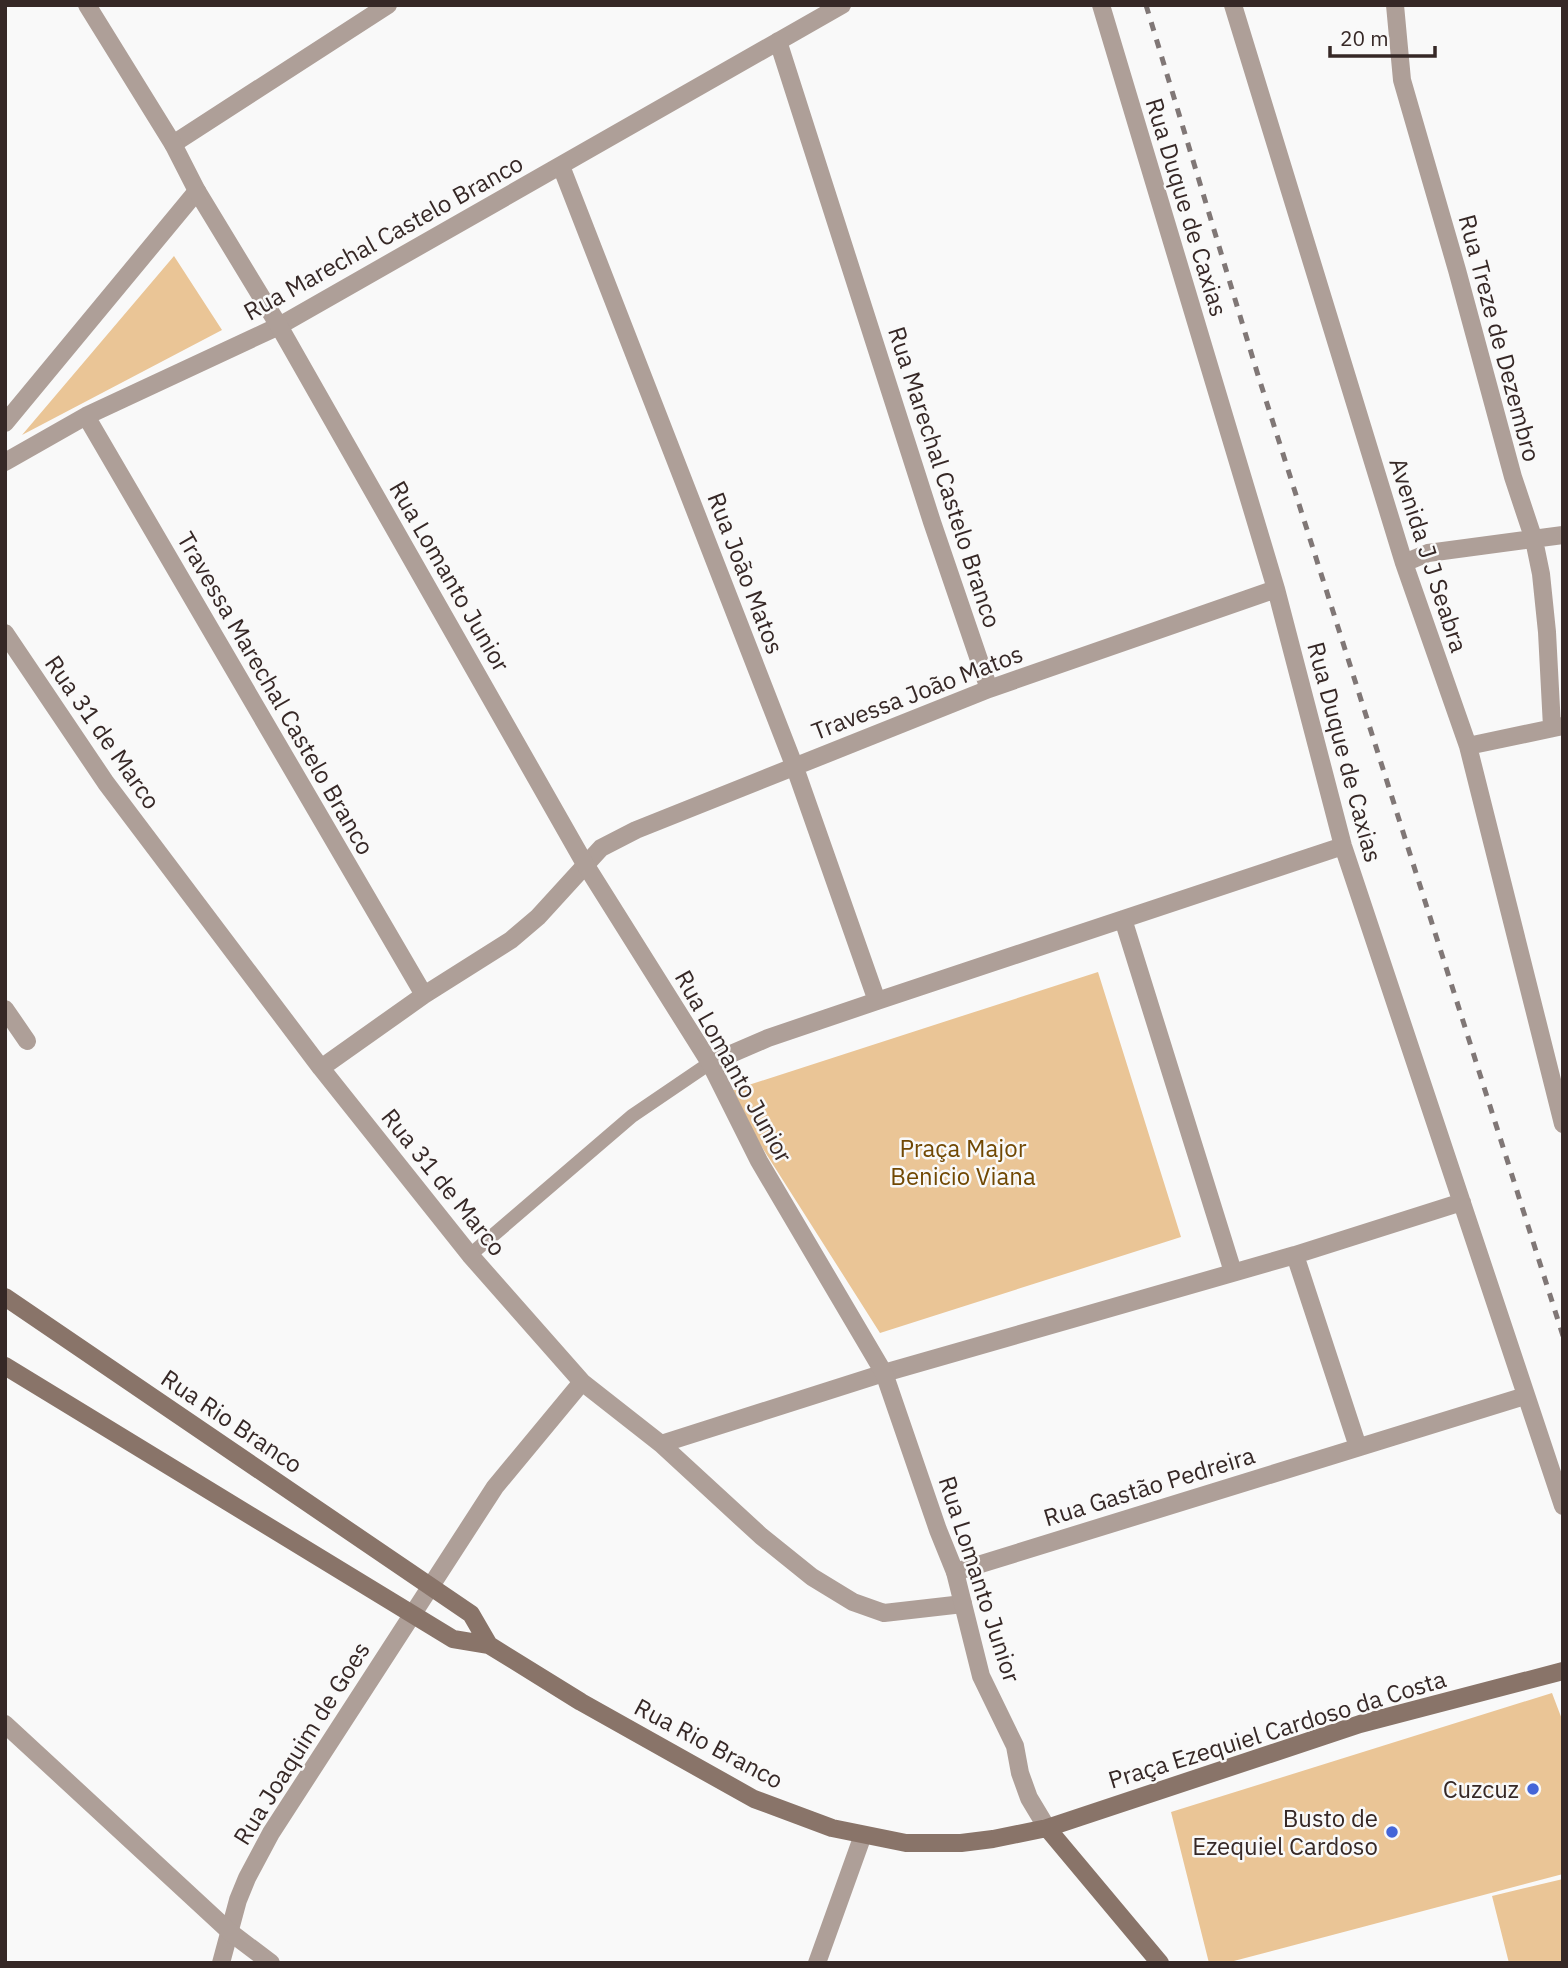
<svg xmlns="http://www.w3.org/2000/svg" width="1568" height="1968" font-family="'IBM Plex Sans',sans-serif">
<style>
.green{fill:#eac596}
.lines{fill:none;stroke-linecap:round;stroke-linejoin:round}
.service{stroke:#ae9f98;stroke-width:14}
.minor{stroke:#ae9f98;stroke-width:18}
.tertiary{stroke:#ae9f98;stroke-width:18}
.secondary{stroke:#897469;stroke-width:18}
.rail{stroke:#807776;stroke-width:5;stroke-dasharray:9 9;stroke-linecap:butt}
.poi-dot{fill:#4465d8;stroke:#f9f9f9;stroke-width:2.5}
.labels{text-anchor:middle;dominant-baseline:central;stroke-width:5;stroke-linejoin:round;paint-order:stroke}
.street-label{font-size:24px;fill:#362826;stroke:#f9f9f9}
.park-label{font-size:24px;fill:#714803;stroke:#f9f9f9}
.poi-label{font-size:24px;fill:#362826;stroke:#f9f9f9;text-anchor:end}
</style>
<rect width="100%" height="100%" fill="#f9f9f9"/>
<path class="green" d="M174 256 222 330 22 435Z
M1098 972 1181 1237 880 1333 727 1092Z
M1552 1693 1563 1722V1874L1230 1962 1209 1963 1171 1812Z
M1563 1879V1963H1509L1492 1896Z"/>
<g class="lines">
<path class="service" d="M470 1255 632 1116 710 1063"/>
<path class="minor" d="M1101 5 1276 589 1343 846 1563 1506
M1233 5 1404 563 1468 746 1563 1124
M1395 5 1402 80 1457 270 1513 477 1534 540 1541 574 1547 632 1552 727
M778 41 932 522 989 689
M173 144 388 5
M561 166 794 765 877 1001
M86 416 424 995
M5 423 197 191
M5 462 86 416 279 326 842 5
M1404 563 1428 553 1563 535
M5 633 106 783 321 1068 470 1255 582 1382 661 1444 761 1536 812 1577 853 1602 884 1613 963 1604
M1468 746 1563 726
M1123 919 1233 1272
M5 1009 27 1041
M710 1063 768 1038 877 1001 1343 846
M321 1068 424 995 511 940 538 917 601 848 636 830 989 689 1276 589
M1295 1255 1358 1447
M661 1444 884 1373 1295 1255 1462 1202
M955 1572 1525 1396
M221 1963 238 1900 247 1878 271 1833 495 1487 582 1382
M817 1963 863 1835"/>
<path class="tertiary" d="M87 5 173 144 197 191 279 326 585 864 710 1063 759 1161 884 1373 938 1530 955 1572 981 1676 1015 1746 1020 1773 1029 1798 1047 1828
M5 1724 230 1932 271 1963"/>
<path class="secondary" d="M5 1297 471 1614 489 1645
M5 1366 453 1639 489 1645 581 1702 754 1799 832 1828 906 1843H961L993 1839 1047 1828 1360 1724 1563 1671
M1047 1828 1160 1963"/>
<path class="rail" d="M1146 5 1257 372 1563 1336"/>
</g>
<g class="poi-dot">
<circle cx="1533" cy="1789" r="7"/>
<circle cx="1392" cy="1832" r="7"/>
</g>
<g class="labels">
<g class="street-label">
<text transform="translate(1187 207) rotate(73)">Rua Duque de Caxias</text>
<text transform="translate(383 237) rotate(-29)">Rua Marechal Castelo Branco</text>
<text transform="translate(1500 338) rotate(75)">Rua Treze de Dezembro</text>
<text transform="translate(945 477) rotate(72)">Rua Marechal Castelo Branco</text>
<text transform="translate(1429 555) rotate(72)">Avenida J J Seabra</text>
<text transform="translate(746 573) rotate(69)">Rua João Matos</text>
<text transform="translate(450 576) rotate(60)">Rua Lomanto Junior</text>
<text transform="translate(917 692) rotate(-21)">Travessa João Matos</text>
<text transform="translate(276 693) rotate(60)">Travessa Marechal Castelo Branco</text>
<text transform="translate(103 732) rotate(55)">Rua 31 de Marco</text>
<text transform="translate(1345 752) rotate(75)">Rua Duque de Caxias</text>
<text transform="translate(734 1066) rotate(61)">Rua Lomanto Junior</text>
<text transform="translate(444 1182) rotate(51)">Rua 31 de Marco</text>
<text transform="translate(232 1421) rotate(34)">Rua Rio Branco</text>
<text transform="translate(1149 1486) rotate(-17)">Rua Gastão Pedreira</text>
<text transform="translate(980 1579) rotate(72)">Rua Lomanto Junior</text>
<text transform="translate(1277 1729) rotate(-17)">Praça Ezequiel Cardoso da Costa</text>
<text transform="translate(301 1743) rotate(-58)">Rua Joaquim de Goes</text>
<text transform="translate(709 1743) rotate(28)">Rua Rio Branco</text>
</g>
<g class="park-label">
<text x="963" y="1148">Praça Major<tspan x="963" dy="28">Benicio Viana</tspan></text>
</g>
<g class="poi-label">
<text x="1519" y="1789">Cuzcuz</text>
<text x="1378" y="1818">Busto de<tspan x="1378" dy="28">Ezequiel Cardoso</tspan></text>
</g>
</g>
<rect width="1568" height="1968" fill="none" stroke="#362826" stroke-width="14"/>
<path d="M1330 46v10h105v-10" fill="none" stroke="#362826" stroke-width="3.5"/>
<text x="1340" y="46" font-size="21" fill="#362826" stroke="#f9f9f9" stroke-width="5" paint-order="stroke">20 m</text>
</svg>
